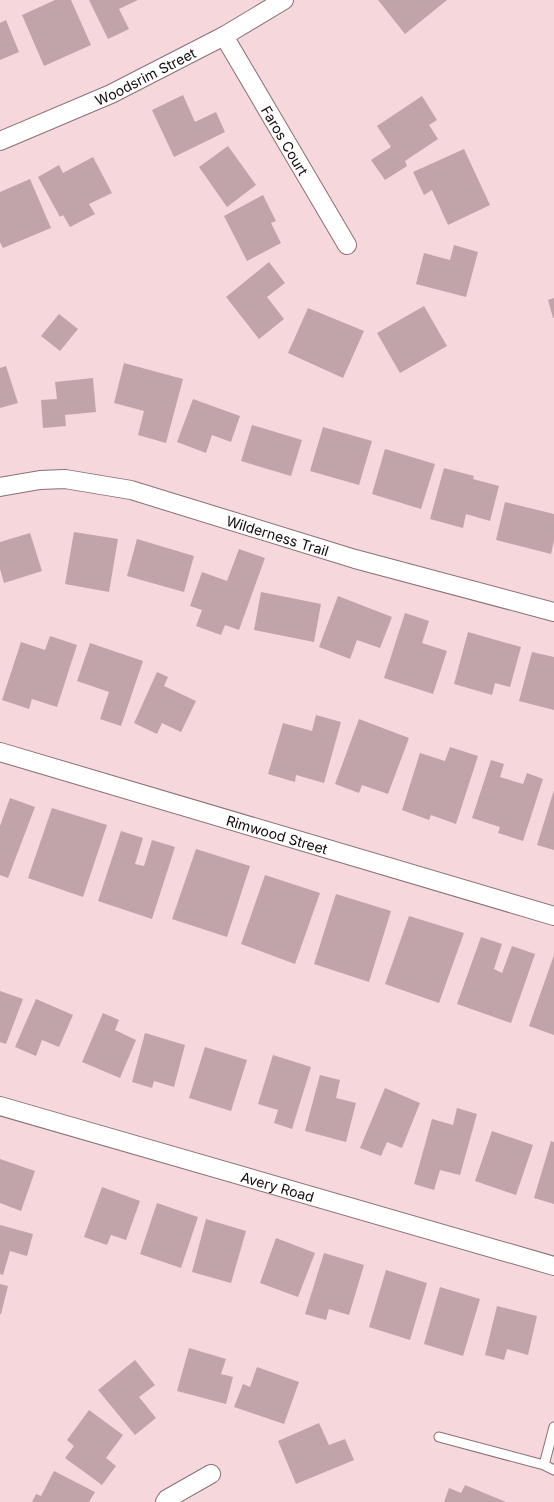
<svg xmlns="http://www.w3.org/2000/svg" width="554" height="1502" font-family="Inter,sans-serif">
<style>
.building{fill:#c1a4a9}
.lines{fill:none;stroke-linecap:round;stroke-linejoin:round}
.lane-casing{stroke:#8a7074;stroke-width:11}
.street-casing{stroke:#8a7074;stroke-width:20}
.lane{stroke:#fff;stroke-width:9}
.street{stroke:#fff;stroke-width:18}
.labels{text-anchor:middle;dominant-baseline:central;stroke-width:5;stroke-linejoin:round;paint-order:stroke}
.street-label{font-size:14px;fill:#12090b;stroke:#fff}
</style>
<rect width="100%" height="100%" fill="#f5d7dc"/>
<path class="building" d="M55 0H71L91 45 44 66 22 15Z
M89 0H138L119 9 129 29 108 39Z
M378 0H447L405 34Z
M6 20 19 52 0 60V23Z
M183 95 195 122 216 112 225 132 174 157 152 110Z
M422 96 437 120 429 125 438 139 405 161 407 166 385 180 371 160 391 147 377 126Z
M228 146 256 185 227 207 199 167Z
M464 149 490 205 448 225 432 190 424 195 413 172Z
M93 157 112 193 89 204 95 214 70 227 63 215 60 217 38 177 59 165 63 173Z
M30 179 51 228 3 248 0 242V192Z
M263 195 276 221 271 223 281 243 247 261 224 216Z
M454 245 478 252 466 297 416 284 424 253 450 260Z
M269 262 285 283 267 297 284 319 259 339 226 297Z
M554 298V318H553L548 300Z
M424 306 447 346 400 373 377 333Z
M308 308 364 331 343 378 288 353Z
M59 314 78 329 60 351 41 336Z
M124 363 183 379 166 443 138 435 144 411 114 403Z
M6 366 18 403 0 408V368Z
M93 378 96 412 65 415 66 426 43 428 41 400 57 399 55 382Z
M193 399 240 416 231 442 212 435 206 453 177 442Z
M252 425 302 440 291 476 241 461Z
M323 427 372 441 359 485 310 471Z
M385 449 435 464 421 509 372 494Z
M444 468 474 476 473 479 499 486 490 521 466 514 463 528 430 519Z
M505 502 554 514V540L551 554 496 540Z
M74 532 118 539 109 592 65 584Z
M30 533 42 571 4 583 0 569V542Z
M137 539 194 556 184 592 127 576Z
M239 549 265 558 239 630 225 625 221 635 196 626 202 610 190 606 202 572 227 581Z
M261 592 321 604 314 642 254 630Z
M338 596 392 617 380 648 357 640 350 659 319 647Z
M405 613 429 621 422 643 447 651 433 694 384 678Z
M468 632 521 647 510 687 495 683 492 695 454 684Z
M50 636 77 645 57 707 32 699 29 709 2 700 21 642 45 650Z
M90 643 143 661 121 726 100 719 109 692 77 681Z
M532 652 554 657V710L519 701Z
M157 672 168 677 164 686 196 701 181 732 162 723 157 734 134 723Z
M316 715 341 722 324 783 296 775 295 782 268 774 283 723 312 731Z
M359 719 409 738 388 794 362 785 359 793 335 784Z
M450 747 478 756 456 824 431 815 429 820 402 810 420 753 445 761Z
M491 760 504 764 500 777 523 784 527 773 543 779 523 841 498 833 500 827 472 818Z
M554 790V850L537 845Z
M10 798 35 807 8 878 0 875V826Z
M52 808 107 825 83 897 28 878Z
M121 831 143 838 135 864 144 866 152 840 175 847 152 919 98 901Z
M196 849 250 866 227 937 172 919Z
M265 875 320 893 295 964 241 944Z
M336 894 391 911 369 982 314 964Z
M409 916 464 933 439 1003 385 984Z
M481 937 502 944 494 969 502 973 512 946 535 954 511 1023 457 1004Z
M554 955V1035L529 1026Z
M0 991 23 999 6 1044 0 1042Z
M36 999 73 1015 59 1047 42 1040 36 1056 15 1047Z
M103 1013 119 1020 115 1030 136 1040 120 1078 82 1062Z
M145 1033 185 1045 174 1087 154 1081 152 1088 132 1082Z
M205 1047 247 1060 231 1111 189 1098Z
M273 1055 311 1067 292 1129 274 1123 278 1110 258 1104Z
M320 1075 340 1080 336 1098 356 1103 346 1142 305 1131Z
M385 1088 420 1103 402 1148 387 1142 381 1156 360 1148Z
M457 1108 477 1114 460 1175 440 1170 434 1190 414 1184 432 1119 453 1125Z
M492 1131 533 1145 516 1195 475 1181Z
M551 1141 554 1142V1204L534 1198Z
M0 1159 35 1171 21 1211 0 1203Z
M102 1187 140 1201 126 1240 111 1235 107 1245 84 1237Z
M157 1203 198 1217 181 1268 140 1254Z
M206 1219 246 1231 231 1283 192 1272Z
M0 1225 33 1234 27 1256 10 1251 3 1275 0 1274Z
M276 1238 315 1253 298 1297 260 1283Z
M324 1253 364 1265 349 1315 329 1309 326 1320 305 1314Z
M386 1270 427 1283 410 1340 369 1327Z
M0 1284 8 1286 1 1314H0Z
M440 1287 480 1299 463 1356 424 1344Z
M497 1306 537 1316 528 1355 507 1349 504 1360 485 1355Z
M189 1348 226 1359 221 1374 233 1377 226 1404 177 1391Z
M135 1360 155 1385 139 1397 156 1418 135 1435 98 1390Z
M257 1367 299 1382 284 1424 234 1407 243 1384 250 1387Z
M89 1410 123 1435 106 1458 116 1466 102 1485 65 1458 74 1446 67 1440Z
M319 1423 329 1445 345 1439 354 1460 296 1484 278 1441Z
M54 1471 95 1492 89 1502H32L36 1494 41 1496Z
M465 1485 506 1502H444L449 1488 461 1493Z"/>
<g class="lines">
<g class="lane-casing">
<path id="lane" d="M554 1427 544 1465 554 1470
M439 1437 544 1465"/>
</g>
<g class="street-casing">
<g id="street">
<path id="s1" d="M224 36 347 245"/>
<path id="s2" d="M0 141 111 94 224 36 284 0"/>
<path id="s3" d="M0 487 40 480 65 479 131 490 355 559 554 612"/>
<path id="s4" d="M0 752 554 916"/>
<path id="s5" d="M0 1106 554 1266"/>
<path d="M165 1502 167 1499 211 1474"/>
</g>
</g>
<use href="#lane" class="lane"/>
<use href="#street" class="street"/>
</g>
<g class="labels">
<g class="street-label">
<text stroke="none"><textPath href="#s2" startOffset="159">Woodsrim Street</textPath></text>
<text stroke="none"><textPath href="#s1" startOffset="121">Faros Court</textPath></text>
<text stroke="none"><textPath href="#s3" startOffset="286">Wilderness Trail</textPath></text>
<text stroke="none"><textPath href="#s4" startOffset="289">Rimwood Street</textPath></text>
<text stroke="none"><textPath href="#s5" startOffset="289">Avery Road</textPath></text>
</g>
</g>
</svg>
